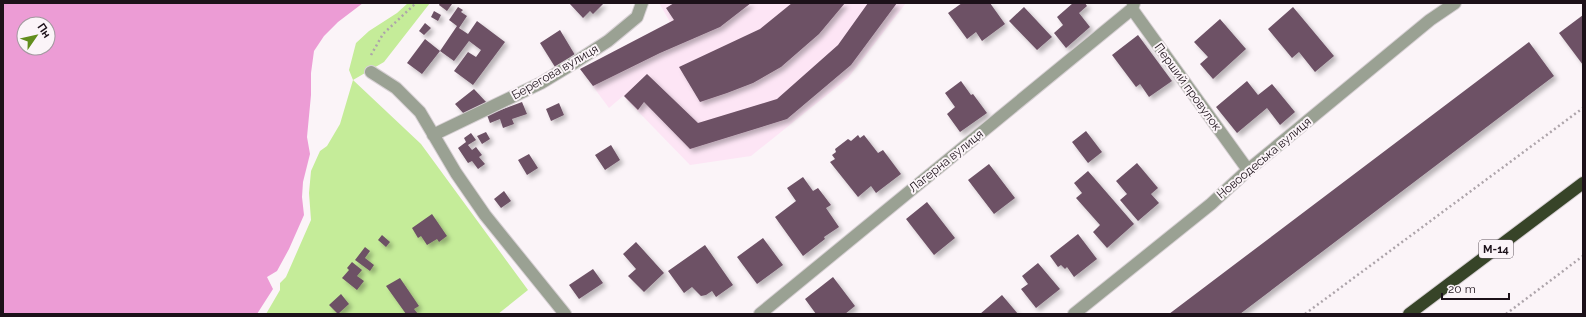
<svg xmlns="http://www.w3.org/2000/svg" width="1586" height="317" font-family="Raleway,sans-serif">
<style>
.built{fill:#fde5f5}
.green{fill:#c5ec99}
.water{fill:#ec9cd5;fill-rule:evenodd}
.building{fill:#6d5165;filter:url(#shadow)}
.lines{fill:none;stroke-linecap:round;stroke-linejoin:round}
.street-casing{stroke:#d7d0d4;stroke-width:14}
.highway-casing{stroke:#d7d0d4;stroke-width:14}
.path{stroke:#ada4aa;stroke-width:2.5;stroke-dasharray:2 3;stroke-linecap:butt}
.street{stroke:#9aa193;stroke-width:12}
.highway{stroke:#374428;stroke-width:12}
.labels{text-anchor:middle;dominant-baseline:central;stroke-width:4;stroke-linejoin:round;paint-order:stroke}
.shield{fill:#fbf4f8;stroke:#5f555c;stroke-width:1}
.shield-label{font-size:11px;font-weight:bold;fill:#1c1119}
.street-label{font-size:12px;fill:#1c1119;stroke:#fbf4f8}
</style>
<defs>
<filter id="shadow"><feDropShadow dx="3.5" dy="3.5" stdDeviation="2" flood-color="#0004"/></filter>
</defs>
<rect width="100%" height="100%" fill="#fbf4f8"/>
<path class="built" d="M659 3H906L848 78 751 156 690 165 623 96 609 108 580 69 670 22Z"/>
<path class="green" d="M408 3H430L384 62 353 80 421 144 528 290 498 314H266L280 290V283L286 277 311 220 309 193 311 171 320 151 327 146 340 124 353 80 349 70 356 43 369 31 397 13Z"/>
<path class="water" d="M3 3H363L338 22 324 36 314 51 311 73V95L307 137 310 154 303 182 302 197 304 215 289 249 277 271 267 277 273 289 257 314H3ZM24 24H48V48H24Z"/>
<path class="building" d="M440 3H450L452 4 447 11 439 5Z
M569 3H604L593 14 590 11 583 18Z
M674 3H751L720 27 660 53 593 86 580 69 674 20 666 8Z
M792 3H845L819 34 781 67 753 83 727 93 700 102 679 67 760 29Z
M868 3H897L851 65 787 119 690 149 644 102 638 110 624 96 647 74 698 123 777 99 838 45Z
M962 3H990L1005 24 982 41 976 32 967 39 948 13Z
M1073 3H1085L1087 6 1079 13 1090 27 1066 48 1054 33 1063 25 1057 17Z
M458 7 463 10 461 12 467 16 459 28 468 34 477 21 505 42 473 85 454 71 468 52 476 57 481 50 469 41 454 61 440 51 457 26 449 20Z
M1024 7 1052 37 1037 50 1009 21Z
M1293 7 1334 56 1315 72 1299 52 1292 58 1268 29Z
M434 11 441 15 438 21 431 17Z
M1583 15V65L1559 33Z
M1220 19 1246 49 1213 79 1200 64 1208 57 1194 42Z
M425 23 431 28 424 35 419 31Z
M560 30 575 55 555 67 540 43Z
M1138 35 1172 81 1149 97 1140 84 1136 87 1112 55Z
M425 39 440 51 422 74 407 63Z
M1529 42 1554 76 1240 314H1169Z
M961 81 971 95 973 94 987 113 960 132 947 114 955 107 945 93Z
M1247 81 1258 95 1272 84 1295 112 1280 125 1267 108 1237 133 1216 107Z
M474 89 487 103 464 114 455 104Z
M522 102 527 114 512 119 514 124 503 128 500 119 490 123 487 115Z
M559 103 564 115 551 121 546 109Z
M1086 131 1102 152 1088 163 1072 142Z
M486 132 490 139 482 144 477 136Z
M471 133 476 140 468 145 472 150 476 147 482 155 479 157 485 164 478 169 472 161 468 163 458 148 466 142 464 138Z
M858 135 860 138 864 135 878 153 883 150 901 174 876 193 871 186 858 197 830 162 835 159 832 155 836 152 835 149 848 139 851 141Z
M611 145 620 160 605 170 595 155Z
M529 154 538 168 527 175 518 160Z
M1137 163 1158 188 1151 194 1159 203 1138 221 1120 200 1127 194 1116 181Z
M989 164 1015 198 994 214 968 180Z
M1088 171 1134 224 1107 248 1093 232 1100 225 1076 198 1082 193 1074 183Z
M803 177 813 191 818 188 831 205 826 208 839 227 824 237 825 239 803 256 775 217 796 201 787 188Z
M504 191 511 201 501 208 494 199Z
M927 202 955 238 934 255 906 219Z
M432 214 447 236 439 242 437 239 427 245 421 236 418 238 412 228Z
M1078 234 1097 259 1074 277 1067 267 1065 269 1061 265 1058 267 1050 256Z
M382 235 390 242 386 247 378 240Z
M763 238 783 265 757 284 737 257Z
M636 242 664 273 644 292 628 276 636 269 623 254Z
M705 245 733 285 716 297 712 291 706 295 701 296 692 287 684 293 668 271Z
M365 247 370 251 365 258 374 265 370 271 355 260Z
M352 262 362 270 357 276 364 281 357 290 342 278 349 270 347 268Z
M1038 263 1060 289 1036 308 1021 289 1028 284 1022 276Z
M593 269 603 283 579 299 569 285Z
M833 277 855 306 845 314H816L805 299Z
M400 278 419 306 414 309 418 314H406L386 286Z
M341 294 349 304 338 314 329 305Z
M1002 295 1018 314H980Z"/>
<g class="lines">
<g class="street-casing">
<path id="street" d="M1134 3 1132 9 1248 170
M371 72 396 88 420 112 456 173 485 215 565 314
M433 135 541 83 574 63 608 41 637 17 642 3
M760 314 1132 9
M1074 314 1211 204 1248 170 1430 20 1455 3"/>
</g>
<g class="highway-casing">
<path id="highway" d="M1409 314 1583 183"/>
</g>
<path class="path" d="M371 55 383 34 416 3
M1305 314 1583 108
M1506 314 1583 256"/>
<use href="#street" class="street"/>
<use href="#highway" class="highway"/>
</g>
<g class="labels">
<rect class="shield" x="1479" y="240" width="34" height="18" rx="3"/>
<g class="shield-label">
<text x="1496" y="249">М-14</text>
</g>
<g class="street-label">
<text transform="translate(555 72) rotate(-30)">Берегова вулиця</text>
<text transform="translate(1188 87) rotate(54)">Перший провулок</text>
<text transform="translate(1264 158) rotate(-40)">Новоодеська вулиця</text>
<text transform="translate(946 161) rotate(-39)">Лагерна вулиця</text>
</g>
</g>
<rect width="1586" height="317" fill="none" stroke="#1c1119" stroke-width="8"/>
<g transform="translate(36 36) rotate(56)"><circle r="19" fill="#fbf4f8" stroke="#a2999f"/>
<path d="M0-3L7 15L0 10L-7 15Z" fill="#628d1d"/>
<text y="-6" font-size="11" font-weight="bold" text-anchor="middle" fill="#1c1119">Пн</text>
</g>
<path d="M1442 293v6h67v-6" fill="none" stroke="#1c1119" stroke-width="2"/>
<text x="1448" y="293" font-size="12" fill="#1c1119" stroke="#fbf4f8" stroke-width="3" paint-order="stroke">20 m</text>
</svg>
